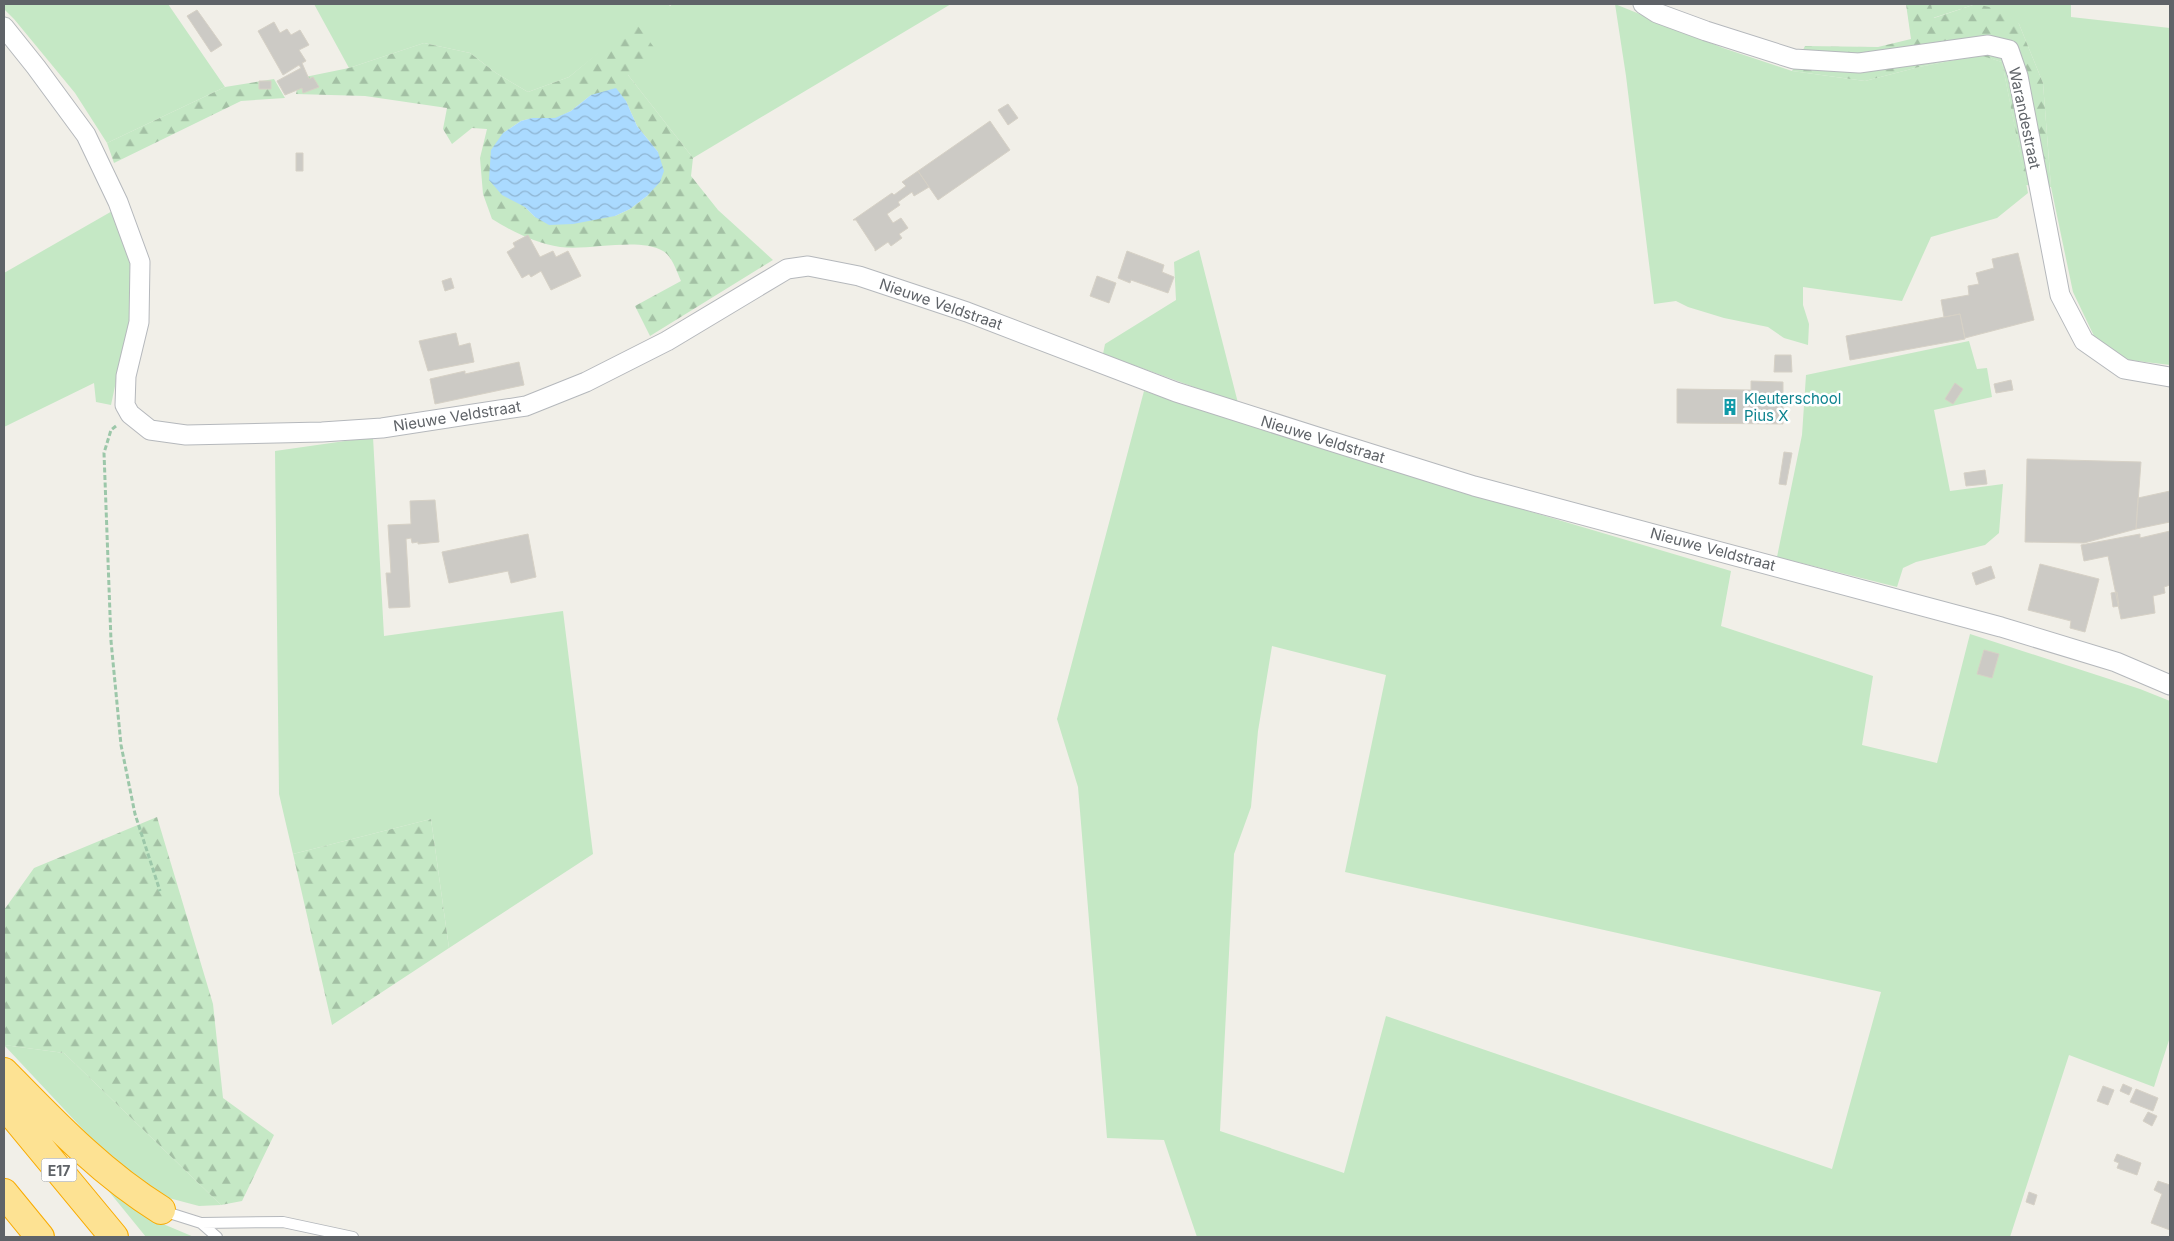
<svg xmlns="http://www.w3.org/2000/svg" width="2174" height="1241" font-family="Inter,sans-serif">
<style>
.grass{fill:#c5e8c5;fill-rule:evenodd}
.forest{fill:url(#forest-firs);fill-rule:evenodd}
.water{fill:url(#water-waves)}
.building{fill:#cccac5;stroke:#d6d1c6}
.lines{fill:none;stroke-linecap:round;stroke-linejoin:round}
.lane-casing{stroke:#b5b8bc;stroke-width:12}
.street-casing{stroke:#b5b8bc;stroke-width:21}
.highway-casing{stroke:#f9ab00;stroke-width:30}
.path{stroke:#9cc7a9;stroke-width:3;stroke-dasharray:5 2.5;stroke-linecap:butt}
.lane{stroke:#fff;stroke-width:10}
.street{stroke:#fff;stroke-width:19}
.highway{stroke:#fde293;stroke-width:28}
.labels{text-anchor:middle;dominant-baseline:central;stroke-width:5;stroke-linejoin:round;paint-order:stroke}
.shield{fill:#fff;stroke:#8f9295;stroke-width:1}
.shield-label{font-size:14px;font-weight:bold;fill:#5f6368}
.street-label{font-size:15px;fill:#5f6368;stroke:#fff}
.culture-label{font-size:15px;fill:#0d838f;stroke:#fff;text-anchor:start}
</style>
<defs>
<pattern id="forest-firs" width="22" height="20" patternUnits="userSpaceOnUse" patternTransform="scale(1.25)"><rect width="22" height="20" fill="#c5e8c5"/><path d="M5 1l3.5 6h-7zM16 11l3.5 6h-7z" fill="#a3c0a4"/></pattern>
<pattern id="water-waves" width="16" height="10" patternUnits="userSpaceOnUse" patternTransform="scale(1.25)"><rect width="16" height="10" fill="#aadaff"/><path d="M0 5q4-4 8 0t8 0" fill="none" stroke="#8eb4d2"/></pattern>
</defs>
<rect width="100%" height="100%" fill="#f1efe8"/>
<path class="grass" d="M4 4H168L225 87 107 143 75 93 14 19 4 9Z
M314 4H668L670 6 673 4H951L693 158 628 75 636 23 569 77 528 92 496 73 470 53 424 43 349 68Z
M1615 4 1723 48 1792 71 1865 81 1919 67 1980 55 2002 62 2028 193 1997 218 1931 237 1902 301 1803 287V305L1809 324 1808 345 1784 338 1768 327 1724 318 1688 307 1676 301 1654 304 1626 76Z
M1931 4H2071V17L2170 28V365L2129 360 2106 350 2094 336 2073 292 2051 187 2043 83 2019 24 1976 4 1933 18Z
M114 210 131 261V311L111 405 96 402 94 383 4 427V273Z
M1199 250 1238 403 1103 354 1105 344 1176 300 1174 262Z
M1969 341 1977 369 1987 368 1992 397 1934 410 1950 491 2003 484 1999 533 1985 545 1916 562 1903 568 1897 587 1777 557 1802 435 1806 375Z
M1144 391 1437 484 1731 571 1721 626 1873 676 1862 745 1937 763 1970 634 2140 689 2170 701V1037L2154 1087 2069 1055 2010 1237H1197L1164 1140 1107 1138 1078 787 1057 719ZM1272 646 1386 675 1345 872 1881 992 1832 1169 1386 1016 1344 1173 1220 1131 1234 854 1251 807 1258 731Z
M373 437 384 636 563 611 593 854 449 948 431 819 293 854 279 794 275 451Z
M4 1045 64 1053 221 1205 199 1206 165 1197 149 1188 92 1139Z
M98 1178 156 1221 194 1237H146Z"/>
<path class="forest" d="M1906 4H1931L1934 18 1976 4 2002 10 2019 24 2043 83 2051 187 2026 185 2002 62 1979 55 1919 67 1865 81 1792 71 1805 46 1878 47 1911 39Z
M635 22 659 54 628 75 693 158 691 176 718 210 773 260 650 336 635 306 681 281C677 272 672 256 663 251 638 237 589 251 560 247 537 244 511 231 492 219L483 194 480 158 487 129 472 128 452 144 443 129 447 108 365 96 296 94 300 78 349 68 424 43 470 53 496 73 528 92 569 77ZM591 95 626 101 637 126 658 152 647 196 630 209 615 216 535 217 525 207 503 133 521 121 532 118 555 119 571 111Z
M274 79 285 98 241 101 114 163 107 143 225 87Z
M157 817 213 1004 223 1098 274 1135 242 1201 221 1205 64 1053 4 1045V910L34 868Z
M431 819 449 948 332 1025 293 854Z"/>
<path class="water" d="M616 88 626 101 637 126 658 152 664 171 660 182 647 196 630 209 615 216 573 224 549 225 535 217 525 207 502 195 489 180 491 150 503 133 521 121 532 118H555L571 111 591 95Z"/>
<path class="building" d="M197 10 222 45 211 52 187 16Z
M274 22 280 33 287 29 291 35 300 30 309 45 299 50 306 61 302 63 309 79 313 77 319 87 303 93 302 88 285 95 277 81 301 68 299 65 283 75 258 31Z
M259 81H271V89H259Z
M1008 104 1018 118 1008 125 998 110Z
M990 121 1010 150 938 200 918 171Z
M296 153H303V171H296Z
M918 171 929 187 914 196 912 192 898 202 900 205 887 214 893 223 901 218 908 228 899 234 902 238 891 246 888 242 875 251V249L856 220H853L892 193 894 195 906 186 902 182Z
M528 235 540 257 553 251 556 257 568 251 581 276 551 290 541 271 531 277 529 274 522 278 507 252 515 247 513 243Z
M1127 251 1164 265 1162 272 1174 277 1168 293 1131 280 1130 283 1118 278Z
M2018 253 2034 320 1965 338 1960 314 1944 317 1941 300 1969 295 1968 286 1979 284 1976 273 1994 268 1992 259Z
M1097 276 1116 283 1109 303 1090 296Z
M451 278 454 288 445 291 442 281Z
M1960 314 1965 339 1850 360 1846 336Z
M456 333 459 346 470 343 474 362 428 371 419 341Z
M1775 355H1791L1792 372H1774Z
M519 362 524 385 435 404 430 379 465 371V374Z
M2011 380 2013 390 1996 393 1994 384Z
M1751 381 1783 382V424L1677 423V389L1751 390Z
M1955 383 1963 389 1953 404 1945 399Z
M1784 452 1792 453 1786 485 1779 484Z
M2027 459 2141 462 2136 529 2084 543 2025 542Z
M1985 470 1987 484 1966 486 1964 473Z
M2170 491V522L2136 529 2138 498Z
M435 500 439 542 418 544V542L412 543 411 538 406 539 410 607 389 608 386 573H391L388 525 411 524 410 501Z
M2170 531V585L2164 587 2165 593 2153 596 2155 613 2121 619 2108 556 2084 561 2081 545 2140 534V538Z
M528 534 536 577 511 583 508 571 449 583 442 552Z
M2040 564 2099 579 2085 632 2070 628 2071 621 2028 610Z
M1991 566 1995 578 1976 585 1972 573Z
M2117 592 2119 606 2113 607 2111 593Z
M1984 650 1999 654 1992 678 1977 674Z
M2123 1084 2132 1088 2129 1095 2120 1091Z
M2103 1086 2114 1090 2108 1105 2097 1101Z
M2136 1089 2158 1098 2153 1111 2130 1102Z
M2148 1112 2157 1116 2152 1126 2143 1121Z
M2117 1154 2141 1163 2137 1175 2117 1168 2119 1163 2114 1161Z
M2158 1181 2170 1185V1230L2151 1223 2162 1194 2154 1190Z
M2029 1192 2037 1195 2034 1205 2026 1202Z"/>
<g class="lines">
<g class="lane-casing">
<path id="lane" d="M163 1211 201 1223 283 1222 353 1237
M201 1223 217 1237"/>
</g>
<g class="street-casing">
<path id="street" d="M1643 4 1657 13 1706 31 1794 59 1859 63 1988 45 2009 50 2018 76 2060 295 2084 341 2124 369 2170 377
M4 27 36 67 86 135 118 202 140 262 139 322 126 376 125 405 130 414 150 430 186 435 322 432 382 428 526 406 586 382 667 341 787 269 808 266 859 276 967 312 1176 392 1327 440 1474 486 2001 627 2116 662 2170 685"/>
</g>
<g class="highway-casing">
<path id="highway" d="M4 1072C52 1121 101 1173 161 1210
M4 1104 114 1237
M4 1193 40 1237"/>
</g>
<path class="path" d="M116 426 111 430 104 453 111 641 121 745 135 814 160 891"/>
<use href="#lane" class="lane"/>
<use href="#street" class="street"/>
<use href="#highway" class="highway"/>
</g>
<defs>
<g id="building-bare" transform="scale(1.35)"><path d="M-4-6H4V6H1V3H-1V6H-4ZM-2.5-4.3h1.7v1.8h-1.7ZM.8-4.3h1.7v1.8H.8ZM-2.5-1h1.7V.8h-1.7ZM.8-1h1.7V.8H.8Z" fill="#0f9aa8" stroke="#fff" stroke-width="2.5" paint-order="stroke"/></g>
</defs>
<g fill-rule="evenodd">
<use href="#building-bare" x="1730" y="407"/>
</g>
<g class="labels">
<rect class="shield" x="41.5" y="1158.5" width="35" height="23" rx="4"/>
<g class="shield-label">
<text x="59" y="1170">E17</text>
</g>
<g class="street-label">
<text transform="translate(2025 118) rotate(78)">Warandestraat</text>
<text transform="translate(941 304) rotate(19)">Nieuwe Veldstraat</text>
<text transform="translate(457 416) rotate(-9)">Nieuwe Veldstraat</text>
<text transform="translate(1323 439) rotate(17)">Nieuwe Veldstraat</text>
<text transform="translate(1713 549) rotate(15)">Nieuwe Veldstraat</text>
</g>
<g class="culture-label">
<text x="1744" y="398">Kleuterschool<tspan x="1744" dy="17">Pius X</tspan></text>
</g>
</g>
<rect width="2174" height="1241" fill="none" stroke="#5f6368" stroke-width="10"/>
</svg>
